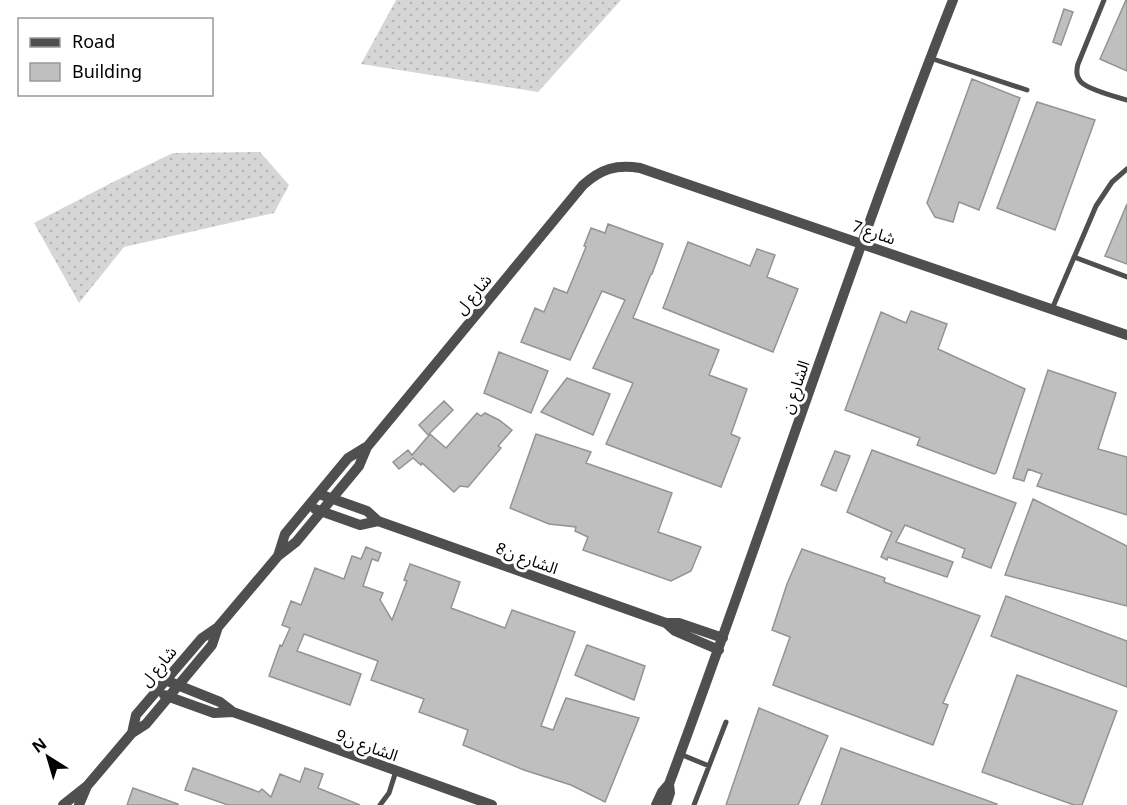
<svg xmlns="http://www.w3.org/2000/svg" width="1127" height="805" font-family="'Noto Sans','Noto Sans Arabic',sans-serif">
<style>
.grass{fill:url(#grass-dots)}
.building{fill:#bfbfbf;stroke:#939393;stroke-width:1.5}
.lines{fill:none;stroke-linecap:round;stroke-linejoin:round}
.service{stroke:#4f4f4f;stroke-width:5}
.minor{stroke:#4f4f4f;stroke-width:10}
.labels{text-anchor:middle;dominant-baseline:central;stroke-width:6;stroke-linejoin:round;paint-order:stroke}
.street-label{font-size:16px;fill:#000;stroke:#fff}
</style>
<defs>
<pattern id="grass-dots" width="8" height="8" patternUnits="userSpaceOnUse" patternTransform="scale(1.5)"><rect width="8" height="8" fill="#d6d6d6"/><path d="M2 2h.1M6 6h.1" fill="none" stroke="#b6b6b6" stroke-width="1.8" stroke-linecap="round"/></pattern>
</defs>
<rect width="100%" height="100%" fill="#fff"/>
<path class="grass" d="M396 0H621L538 92 361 64Z
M260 152 289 185 274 213 124 247 79 303 34 223 115 181 173 153Z"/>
<path class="building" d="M1126 0H1127V71L1100 59Z
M1064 9 1073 12 1061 45 1053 42Z
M972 79 1020 98 979 210 959 202 953 222 935 217 927 203Z
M1037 102 1095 120 1055 230 997 208Z
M1127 204V264L1105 256Z
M608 224 663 244 652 274H651L633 318 719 350 709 375 747 389 731 434 740 438 721 487 606 444 633 383 593 368 625 300 602 291 570 360 521 342 535 308 544 312 554 288 567 293 586 247 584 246 591 228 605 233Z
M688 242 750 266 757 249 775 255 767 277 798 289 773 352 663 308Z
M911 311 947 324 938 349 1025 389 996 473 994 474 917 445 920 438 845 410 881 312 906 323Z
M499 352 548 371 531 413 484 393Z
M1048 370 1116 393 1098 449 1127 457V515L1037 486 1042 474 1028 469 1024 481 1013 478Z
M567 378 610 394 593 435 541 412Z
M444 401 453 410 428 435 419 425Z
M477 413 481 416 485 413 499 420 512 430 498 446 501 448 468 487 460 486 454 492 422 463 421 465 413 458 399 469 393 462 408 450 412 455 430 434 446 448Z
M536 434 591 452 586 463 672 493 658 532 701 547 691 571 671 581 583 550 588 537 575 531 576 527 549 524 510 508Z
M872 450 1016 503 991 568 962 557 965 549 905 525 896 542 953 562 947 577 888 557 887 560 881 557 892 532 847 512Z
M835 451 850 456 836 491 821 485Z
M1033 499 1127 546V606L1005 575Z
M366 547 381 553 378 561 372 559 363 586 383 593 380 600 392 620 407 581 404 580 410 564 460 582 451 608 505 628 512 610 575 632 541 726 553 730 566 698 639 718 605 802 571 785 524 770 463 745 468 730 419 712 424 699 371 680 378 661 304 634 297 651 361 674 350 705 269 676 280 645 282 646 290 628 282 625 291 601 301 605 315 568 344 579 352 556 361 559Z
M802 549 885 578 884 582 980 616 943 703 948 705 933 745 773 685 790 637 772 630 787 584Z
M1006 596 1127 641V687L991 636Z
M587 645 645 666 634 700 575 675Z
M1017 675 1117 711 1082 805H1074L982 772Z
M759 708 828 736 798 805H726Z
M841 748 997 804 996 805H821Z
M193 768 259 792 262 789 271 797 280 774 300 782 305 768 323 774 318 788 360 805H228L185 790Z
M133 788 178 804V805H127Z"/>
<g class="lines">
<path class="service" d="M1104 0 1078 64C1076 71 1076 77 1081 82 1088 89 1116 97 1127 100
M930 58 1027 90
M1074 257 1127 277
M1052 309 1096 206 1112 182 1127 169
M680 754 709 766
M380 805 389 793 396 771
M694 805 726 722"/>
<path class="minor" d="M319 494 367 511 378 521 666 623 675 631 719 650
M315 509 360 525 378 521
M278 556 285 534 348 458 366 447
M666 623H679L723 638
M165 680 220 702 233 712 492 805
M164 695 214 713 233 712
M132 733 136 715 202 638 218 627 278 556 296 542 359 466 367 447 583 185C601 169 616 164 640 168L1127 335
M63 805 87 786 132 733 146 724 212 645 218 627
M79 805 87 786
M656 805 662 792 669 784C766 524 851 259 953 0
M666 805 670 793 669 784"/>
</g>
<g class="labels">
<g class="street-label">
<text transform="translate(874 232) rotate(19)">شارع 7</text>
<text transform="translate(473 294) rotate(-50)">شارع ل</text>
<text transform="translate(795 387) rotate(-71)">الشارع ن</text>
<text transform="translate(527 558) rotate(20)">الشارع ن8</text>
<text transform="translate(158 666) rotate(-50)">شارع ل</text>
<text transform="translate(367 745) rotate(20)">الشارع ن9</text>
</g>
</g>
<rect x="18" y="18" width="195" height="78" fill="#ffffff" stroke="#999999" stroke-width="1.5"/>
<rect x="30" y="38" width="30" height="9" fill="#4f4f4f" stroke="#999999" stroke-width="1.5"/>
<text x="72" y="48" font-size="18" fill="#000000">Road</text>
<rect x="30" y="63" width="30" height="18" fill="#bfbfbf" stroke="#999999" stroke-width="1.5"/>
<text x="72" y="78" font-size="18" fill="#000000">Building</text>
<g transform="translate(48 757) rotate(323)" stroke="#ffffff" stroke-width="4.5" paint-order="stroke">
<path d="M0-4.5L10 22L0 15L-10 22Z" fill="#000000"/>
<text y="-9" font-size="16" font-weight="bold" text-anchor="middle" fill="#000000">N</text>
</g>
</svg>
